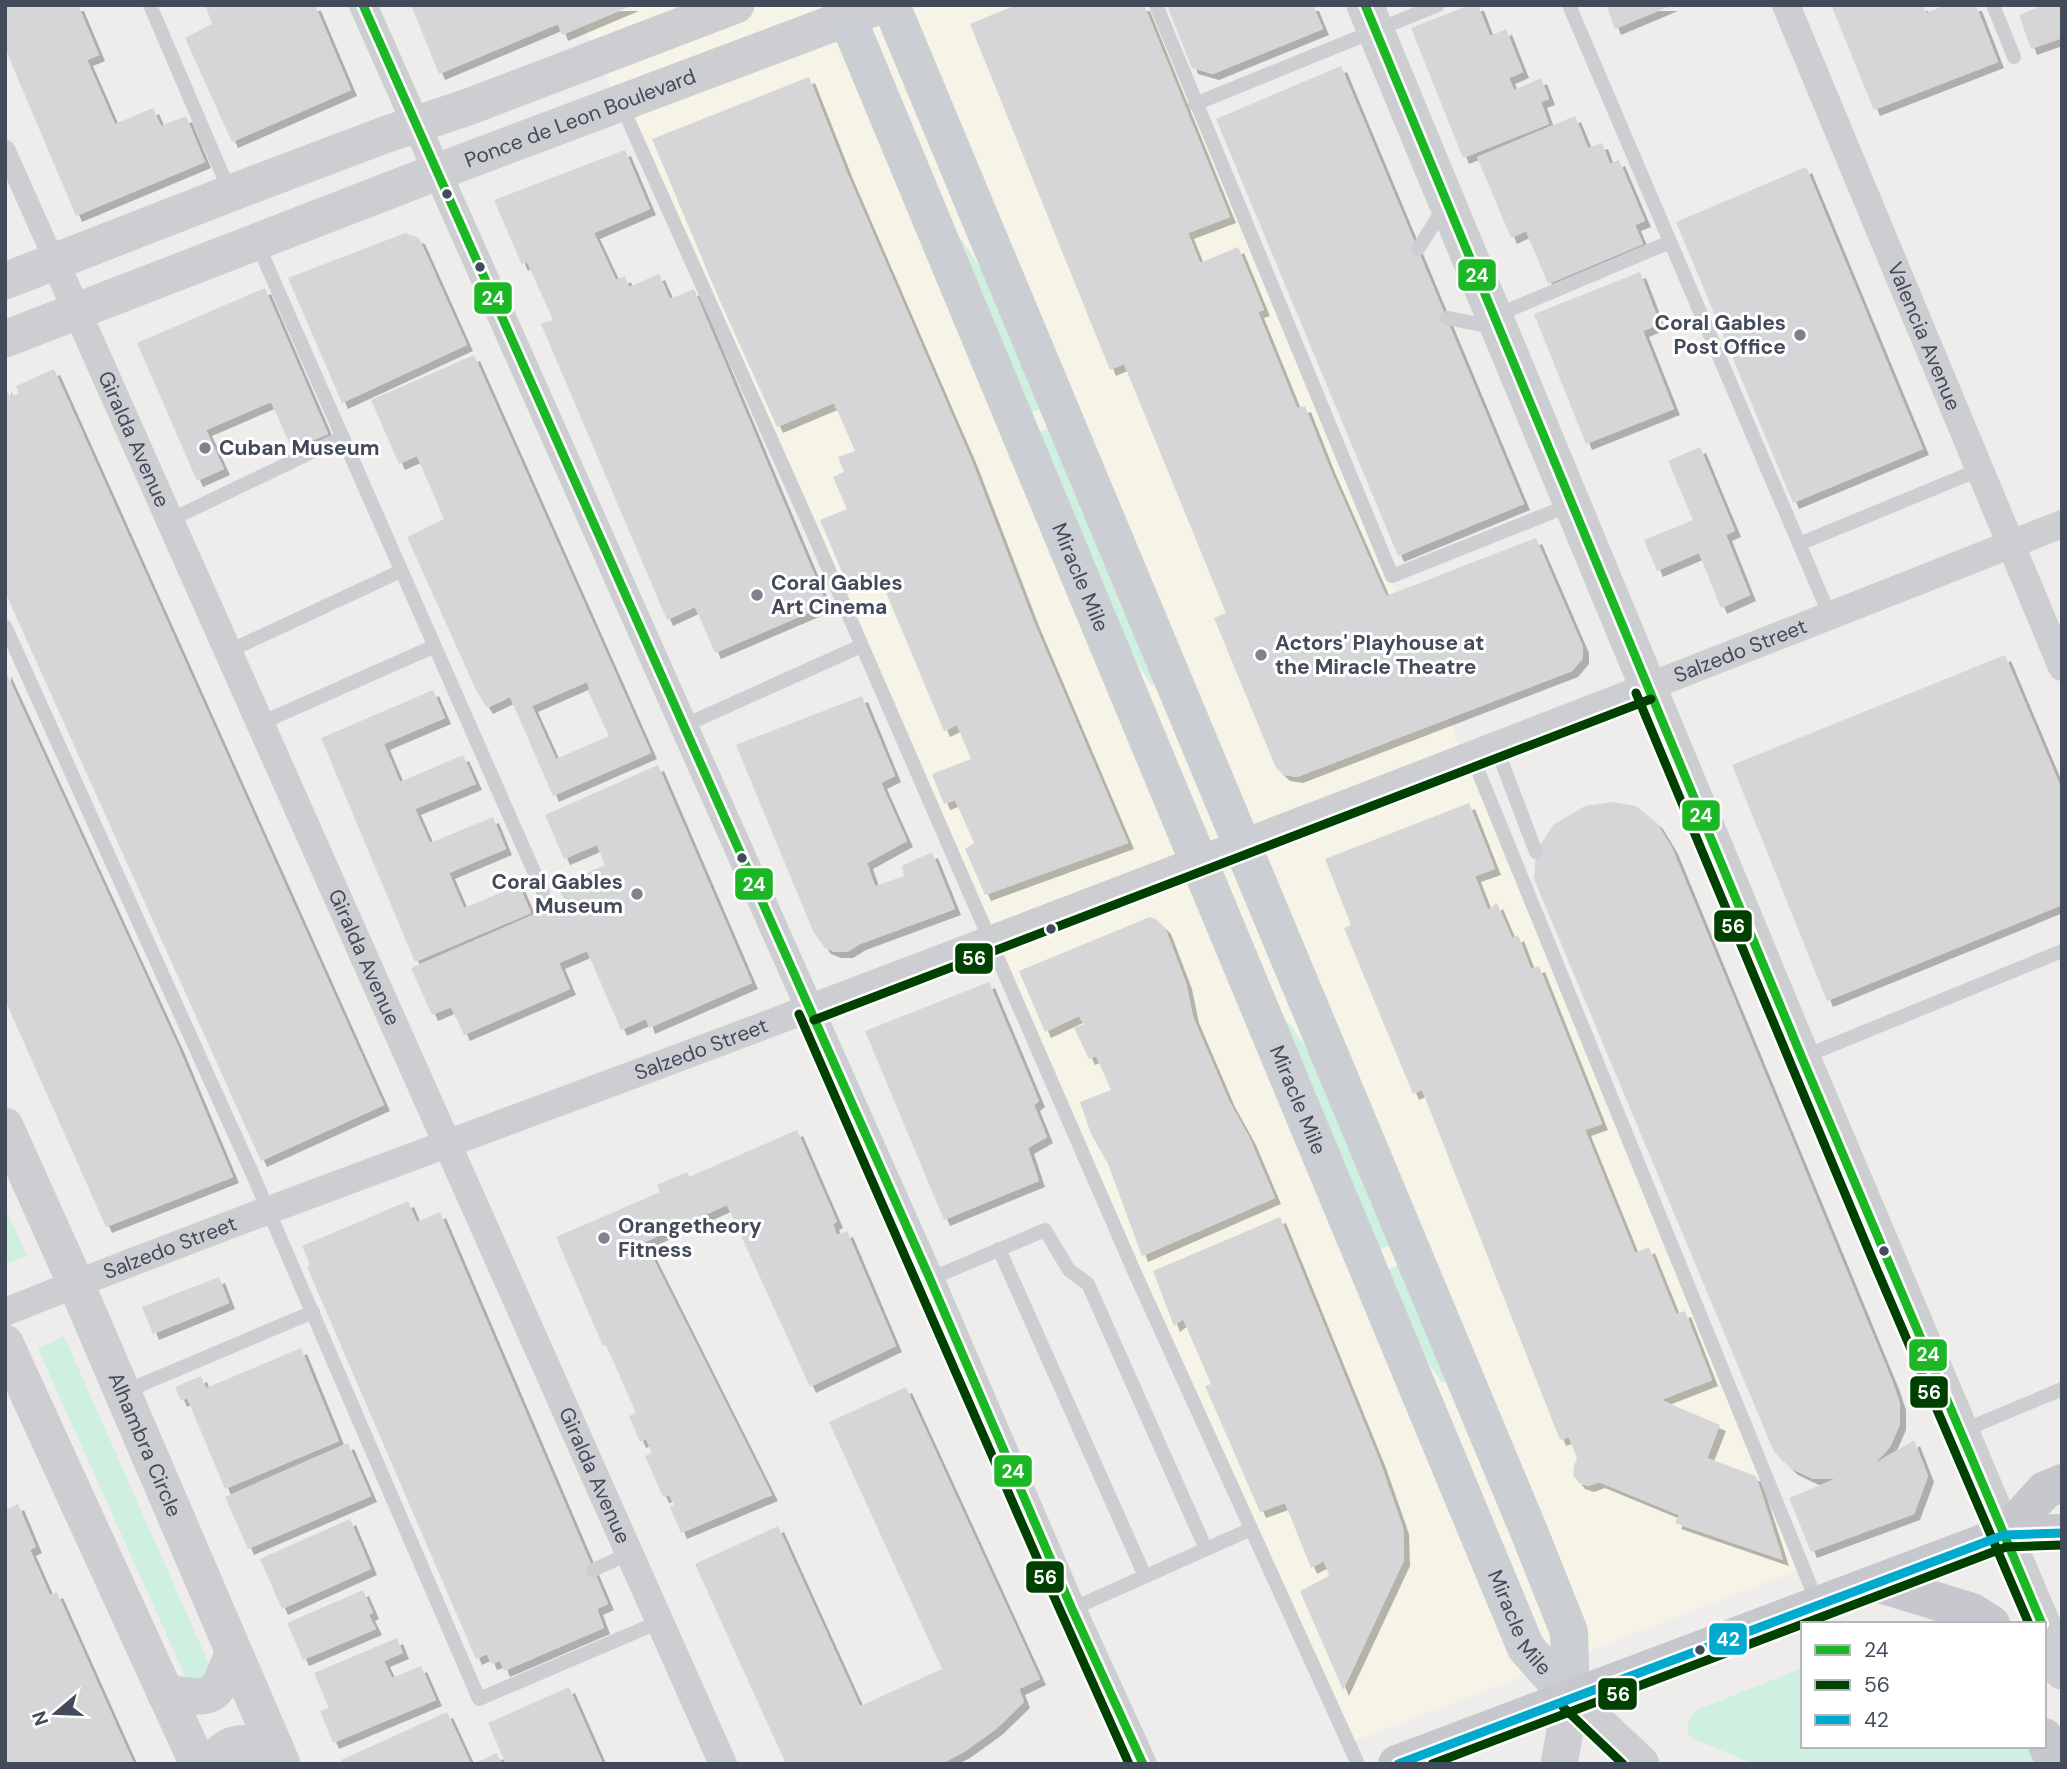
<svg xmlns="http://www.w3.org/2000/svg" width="2067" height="1769" font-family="'DM Sans',sans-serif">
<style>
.commercial{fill:#f6f4e6}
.green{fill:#cfefe1}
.building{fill:#d6d6d8;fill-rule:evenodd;filter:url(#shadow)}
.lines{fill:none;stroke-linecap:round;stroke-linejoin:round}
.service{stroke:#ccced2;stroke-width:14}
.pedestrian{stroke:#ccced2;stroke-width:21}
.minor{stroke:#ccced2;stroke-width:28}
.tertiary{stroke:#ccced2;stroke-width:37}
.secondary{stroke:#cbced2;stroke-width:38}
.primary{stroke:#c6c8cd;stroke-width:38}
.bus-1-casing{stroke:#fff;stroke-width:14}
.bus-2-casing{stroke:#fff;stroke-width:14}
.bus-3-casing{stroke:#fff;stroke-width:14}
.bus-1{stroke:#1bb724;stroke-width:9}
.bus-2{stroke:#004000;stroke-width:9}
.bus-3{stroke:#00a9ce;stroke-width:9}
.bus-dot{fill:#434a5a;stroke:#fff;stroke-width:2.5}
.poi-dot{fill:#7f838d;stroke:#fff;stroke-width:2.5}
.labels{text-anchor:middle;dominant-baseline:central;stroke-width:6;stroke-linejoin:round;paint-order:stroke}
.street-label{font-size:21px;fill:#434a5a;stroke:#fff}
.poi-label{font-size:21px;font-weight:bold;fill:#434a5a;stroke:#fff;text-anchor:start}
.line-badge{stroke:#fff;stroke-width:2.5}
.badge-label{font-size:19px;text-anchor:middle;font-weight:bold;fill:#fff}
</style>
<defs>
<filter id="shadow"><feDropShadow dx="6" dy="6" stdDeviation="0" flood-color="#0004"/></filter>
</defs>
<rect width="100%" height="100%" fill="#eeedec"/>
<path class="commercial" d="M575 5H1152L1801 1569 1344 1745Z"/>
<path class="green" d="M961 239 986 276 1041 408 1029 414 958 240Z
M1050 428 1155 684 1152 685 1129 652 1037 433Z
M1289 1023 1312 1056 1391 1245 1378 1250 1285 1024Z
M5 1207 27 1256 5 1264Z
M1399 1265 1447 1381 1442 1383 1421 1352 1387 1270Z
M64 1336 209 1664 208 1674 203 1680 193 1681 185 1676 38 1349Z
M1803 1668V1746H2029L2037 1764H1754L1694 1739 1688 1734V1723L1694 1711Z"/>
<path class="building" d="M5 5H78L99 55 87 60 115 124 153 108 161 126 186 116 205 162 76 216 5 48Z
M205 5H315L351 90 232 142 185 38 212 24Z
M411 5H633L562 35 558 24 439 74Z
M1016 5H1144L1230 217 1188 233 1200 263 1238 247 1264 310 1258 312 1297 408 1305 406 1330 469 1386 596 1536 538 1583 647V658L1572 671 1297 777 1284 775 1276 768 1214 618 1226 613 1124 364 1110 370 970 24Z
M1167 5H1313L1323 29 1213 74 1192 68Z
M1470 5H1478L1490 36 1506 29 1523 72 1509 78 1514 90 1541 78 1549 99 1541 102 1549 124 1463 158 1411 28Z
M1606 5H1672L1615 29Z
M1831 5H1922L1926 13 1946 5H1976L1998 62 1874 110Z
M2044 5H2062V38L2031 49 2019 15Z
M1341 66 1524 504 1398 556 1216 119Z
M809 77 847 173 971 459 1033 620 1128 843 985 895 965 849 974 843 955 800 944 804 932 774 971 759 957 725 944 731 878 573 847 584 820 520 847 509 833 477 844 472 838 457 855 451 834 403 777 427 719 299 652 139Z
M1575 116 1588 148 1602 143 1610 164 1619 160 1645 221 1635 225 1643 244 1548 284 1526 231 1511 238 1477 157Z
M625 150 650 209 594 233 616 280 625 276 629 287 659 274 670 299 694 289 827 605 715 653 695 607 667 620 541 324 553 320 527 262 522 265 494 200Z
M1806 167 1923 449 1793 503 1676 222Z
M405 233 419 238 467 345 342 403 288 278Z
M1640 272 1660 324 1643 331 1674 409 1586 444 1534 314Z
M265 288 328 434 292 449 271 402 206 430 224 469 197 481 137 343Z
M474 355 651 753 553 796 510 697 487 708 476 690 407 537 444 519 417 456 399 464 371 400ZM587 682 590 690 588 691 609 736 556 759 532 706Z
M54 369 384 1105 261 1161 5 592V386L10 397 19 393 16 386Z
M1700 447 1735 531 1726 535 1750 595 1721 608 1699 553 1657 571 1644 540 1693 520 1668 461Z
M2005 655 2062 790V905L1827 1001 1732 765Z
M5 670 178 1046 233 1177 106 1227 5 1000Z
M433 690 445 718 384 744 400 782 463 755 476 784 415 809 430 843 493 817 506 849 449 873 464 908 519 885 531 913 415 962 321 738Z
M862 696 895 776 881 783 907 841 867 863 875 886 904 876 902 866 932 852 955 909 860 944 847 952H835L825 948 813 931 736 745Z
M658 765 752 983 649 1028 646 1019 621 1030 587 951 559 963 570 989 464 1035 451 1007 432 1015 411 968 565 901 557 886 605 865 597 845 564 859 545 815Z
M1613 802 1636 806 1657 823 1672 848 1893 1383 1900 1404V1424L1890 1447 1874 1464 1914 1440 1928 1476 1914 1514 1811 1552 1789 1498 1835 1479H1813L1792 1469 1774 1452 1534 879 1536 852 1553 825 1585 806Z
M1469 803 1495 869 1475 876 1488 910 1497 903 1512 938 1518 935 1531 969 1539 966 1602 1124 1585 1130 1635 1253 1649 1247 1676 1314 1685 1311 1712 1380 1661 1400 1720 1425 1707 1458 1756 1476 1783 1560 1675 1523 1679 1515 1599 1482 1588 1486 1579 1483 1573 1475 1574 1465 1577 1459 1569 1437 1560 1440 1422 1090 1413 1094 1344 928 1351 925 1325 859Z
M1150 917 1157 920 1165 928 1186 983 1193 1017 1229 1101 1250 1139 1275 1198 1142 1256 1108 1164 1091 1134 1080 1102 1111 1090 1096 1056 1089 1059 1074 1028 1084 1024 1079 1016 1045 1032 1019 971Z
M989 982 1039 1101 1034 1105 1047 1137 1028 1148 1039 1181 944 1220 865 1031Z
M797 1130 837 1222 833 1224 837 1235 847 1231 896 1346 810 1387 727 1205 645 1242 772 1495 681 1533 670 1507 674 1505 669 1495 663 1497 645 1456 652 1453 646 1439 640 1442 629 1416 636 1413 606 1345 603 1346 556 1237 660 1192 657 1185 687 1172 689 1177Z
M408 1201 417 1222 440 1212 608 1604 597 1609 604 1628 504 1671 500 1661 491 1664 487 1654 476 1659 307 1267 310 1265 302 1246Z
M1280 1217 1380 1462 1403 1528 1404 1560 1343 1690 1300 1591 1329 1576 1324 1561 1311 1568 1285 1503 1260 1512 1205 1386 1211 1384 1183 1319 1174 1326 1153 1271Z
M219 1277 229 1303 153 1334 142 1307Z
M301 1348 339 1441 225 1489 187 1398 181 1401 175 1387 201 1376 206 1388Z
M906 1387 1040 1679 1019 1689 1024 1702 996 1729 964 1752 941 1764H786L695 1564 778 1526 860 1706 942 1669 829 1422Z
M348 1443 371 1496 248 1549 225 1497Z
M18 1504 36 1547 30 1550 50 1595 57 1592 134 1764H5V1510Z
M350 1519 371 1569 282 1609 260 1559Z
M363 1590 373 1613 369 1615 376 1629 303 1660 287 1623Z
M397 1638 403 1653 384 1661 392 1678 421 1666 436 1700 333 1743 320 1711 329 1708 314 1673Z
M569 1687 603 1764H506L488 1723Z
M447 1712 471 1764H342L341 1760Z
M497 1753 502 1764H473Z"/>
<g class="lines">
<path class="service" d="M150 5 230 192
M1156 5 1392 576 1570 505
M1569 5 1830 616
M1993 5 2014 57
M621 104 809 524 1134 1271 1358 1764
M1195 104 1438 5
M257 243 543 892
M1418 249 1445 206
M1495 316 1670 242
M1447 318 1494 327
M170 520 343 437
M1799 544 1981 469
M5 626 253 1175 479 1699 659 1622
M229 651 401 571
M261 723 435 646
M683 726 861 646
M1496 747 1536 852
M1472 756 1818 1604
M1803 1057 2062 951
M999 1249 1145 1576
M930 1279 1045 1230 1069 1270 1088 1284 1206 1549
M124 1392 313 1312
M1962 1431 2062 1389
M593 1570 628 1554
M1072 1609 1251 1529"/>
<path class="pedestrian" d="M5 150 55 262"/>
<g class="minor">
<path d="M363 5 930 1279 1072 1609 1143 1764"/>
<path id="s1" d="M1786 5 2062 667"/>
<path id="s2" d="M55 262 723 1764"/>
<path id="s3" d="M5 1312C273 1205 544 1110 813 1007 1230 849 1647 689 2062 524"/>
</g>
<g class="tertiary">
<path d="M1365 5 1802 1058 2042 1624"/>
<path d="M5 281 231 193 387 134 468 107 736 5"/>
<path id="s4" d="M5 339 437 172 882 5"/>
<path id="s5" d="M5 1126 76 1284 282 1764"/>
<path d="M5 1343 198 1764"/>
<path d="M2044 1629 2062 1671"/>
<path d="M165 1693C216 1700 215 1700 233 1653"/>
<path d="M1571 1698 1641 1764"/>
<path d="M213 1764C228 1736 249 1744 275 1747"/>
<path d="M1559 1764 1571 1698"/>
</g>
<g class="secondary">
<path id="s6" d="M842 5 1526 1648 1571 1698"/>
<path d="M891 5 1530 1534 1569 1632 1571 1698"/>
</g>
<path class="primary" d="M2004 1535 2045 1490 2062 1483
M1877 1583 1972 1612 1991 1624
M2044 1737 2055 1764
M1397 1764 2004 1535 2062 1533"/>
<g class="bus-1-casing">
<path id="bus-1" d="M363 5 930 1279 1072 1609 1143 1764
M1365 5 1802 1058 2042 1624"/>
</g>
<g class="bus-2-casing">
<path id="bus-2" d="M1636 693 1871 1256 2029 1624
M799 1014 1047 1581 1129 1764
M814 1020 1651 699
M1803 1624 2006 1547 2062 1545
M1563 1707 1623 1764
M1432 1764 1803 1624"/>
</g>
<g class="bus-3-casing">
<path id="bus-3" d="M1398 1764 2004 1535 2062 1533"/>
</g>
<use href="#bus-1" class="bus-1"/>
<use href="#bus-2" class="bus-2"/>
<use href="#bus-3" class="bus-3"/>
</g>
<g class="bus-dot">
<circle cx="447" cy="194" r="6"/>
<circle cx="480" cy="267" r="6"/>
<circle cx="742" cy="858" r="6"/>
<circle cx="1051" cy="929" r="6"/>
<circle cx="1884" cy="1251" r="6"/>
<circle cx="1700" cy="1650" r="6"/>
</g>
<g class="poi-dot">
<circle cx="1800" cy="335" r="7"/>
<circle cx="205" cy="448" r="7"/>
<circle cx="757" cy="595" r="7"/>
<circle cx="1261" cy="655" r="7"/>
<circle cx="637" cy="894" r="7"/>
<circle cx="604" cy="1238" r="7"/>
</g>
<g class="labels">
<g class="street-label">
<text stroke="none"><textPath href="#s4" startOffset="616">Ponce de Leon Boulevard</textPath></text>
<text stroke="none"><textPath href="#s1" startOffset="359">Valencia Avenue</textPath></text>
<text stroke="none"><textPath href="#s2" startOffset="194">Giralda Avenue</textPath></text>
<text stroke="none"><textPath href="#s6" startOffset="620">Miracle Mile</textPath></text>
<text stroke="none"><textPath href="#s3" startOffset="1857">Salzedo Street</textPath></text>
<text stroke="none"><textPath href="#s2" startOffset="761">Giralda Avenue</textPath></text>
<text stroke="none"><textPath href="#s3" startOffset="744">Salzedo Street</textPath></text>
<text stroke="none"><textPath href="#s6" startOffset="1186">Miracle Mile</textPath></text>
<text stroke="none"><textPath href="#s3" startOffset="177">Salzedo Street</textPath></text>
<text stroke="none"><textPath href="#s5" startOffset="348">Alhambra Circle</textPath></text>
<text stroke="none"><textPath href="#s2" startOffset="1328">Giralda Avenue</textPath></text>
<text stroke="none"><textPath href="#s6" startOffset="1754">Miracle Mile</textPath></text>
</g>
<g class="poi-label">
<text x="1786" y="323" text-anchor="end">Coral Gables<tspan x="1786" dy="24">Post Office</tspan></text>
<text x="219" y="448">Cuban Museum</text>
<text x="771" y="583">Coral Gables<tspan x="771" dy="24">Art Cinema</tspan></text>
<text x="1275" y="643">Actors' Playhouse at<tspan x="1275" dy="24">the Miracle Theatre</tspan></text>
<text x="623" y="882" text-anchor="end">Coral Gables<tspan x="623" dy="24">Museum</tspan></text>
<text x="618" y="1226">Orangetheory<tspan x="618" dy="24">Fitness</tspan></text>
</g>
</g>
<g class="line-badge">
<rect x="1457" y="258" width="40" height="34" rx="7" fill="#1bb724"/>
<rect x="473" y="281" width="40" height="34" rx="7" fill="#1bb724"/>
<rect x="1681" y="799" width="40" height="33" rx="7" fill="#1bb724"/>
<rect x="734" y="867" width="40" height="34" rx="7" fill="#1bb724"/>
<rect x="1713" y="909" width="40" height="34" rx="7" fill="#004000"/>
<rect x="954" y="942" width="40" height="33" rx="7" fill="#004000"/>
<rect x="1908" y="1338" width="40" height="34" rx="7" fill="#1bb724"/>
<rect x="1909" y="1375" width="40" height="34" rx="7" fill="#004000"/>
<rect x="993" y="1454" width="40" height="34" rx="7" fill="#1bb724"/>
<rect x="1025" y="1560" width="40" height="34" rx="7" fill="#004000"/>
<rect x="1708" y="1622" width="40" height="34" rx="7" fill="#00a9ce"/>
<rect x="1597" y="1677" width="41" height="34" rx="7" fill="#004000"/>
</g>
<g class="badge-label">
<text x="1477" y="282">24</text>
<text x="493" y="305">24</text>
<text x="1701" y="822">24</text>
<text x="754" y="891">24</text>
<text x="1733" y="933">56</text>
<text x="974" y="965">56</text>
<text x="1928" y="1361">24</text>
<text x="1929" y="1399">56</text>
<text x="1013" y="1478">24</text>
<text x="1045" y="1584">56</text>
<text x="1728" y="1646">42</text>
<text x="1618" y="1701">56</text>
</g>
<rect width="2067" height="1769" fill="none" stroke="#434a5a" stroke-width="14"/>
<rect x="1801" y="1622" width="245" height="126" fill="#ffffff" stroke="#b4b7bd" stroke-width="2"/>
<rect x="1815" y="1645" width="35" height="10" fill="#1bb724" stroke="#b4b7bd" stroke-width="2"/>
<text x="1864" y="1657" font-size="21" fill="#434a5a">24</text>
<rect x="1815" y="1680" width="35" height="10" fill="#004000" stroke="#b4b7bd" stroke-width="2"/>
<text x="1864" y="1692" font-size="21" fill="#434a5a">56</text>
<rect x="1815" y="1715" width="35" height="10" fill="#00a9ce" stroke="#b4b7bd" stroke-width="2"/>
<text x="1864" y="1727" font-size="21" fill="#434a5a">42</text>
<g transform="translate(56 1713) rotate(251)" stroke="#ffffff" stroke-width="5" paint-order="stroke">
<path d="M0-5L12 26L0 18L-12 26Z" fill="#434a5a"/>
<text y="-10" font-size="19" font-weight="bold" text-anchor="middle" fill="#434a5a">N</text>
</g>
</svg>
